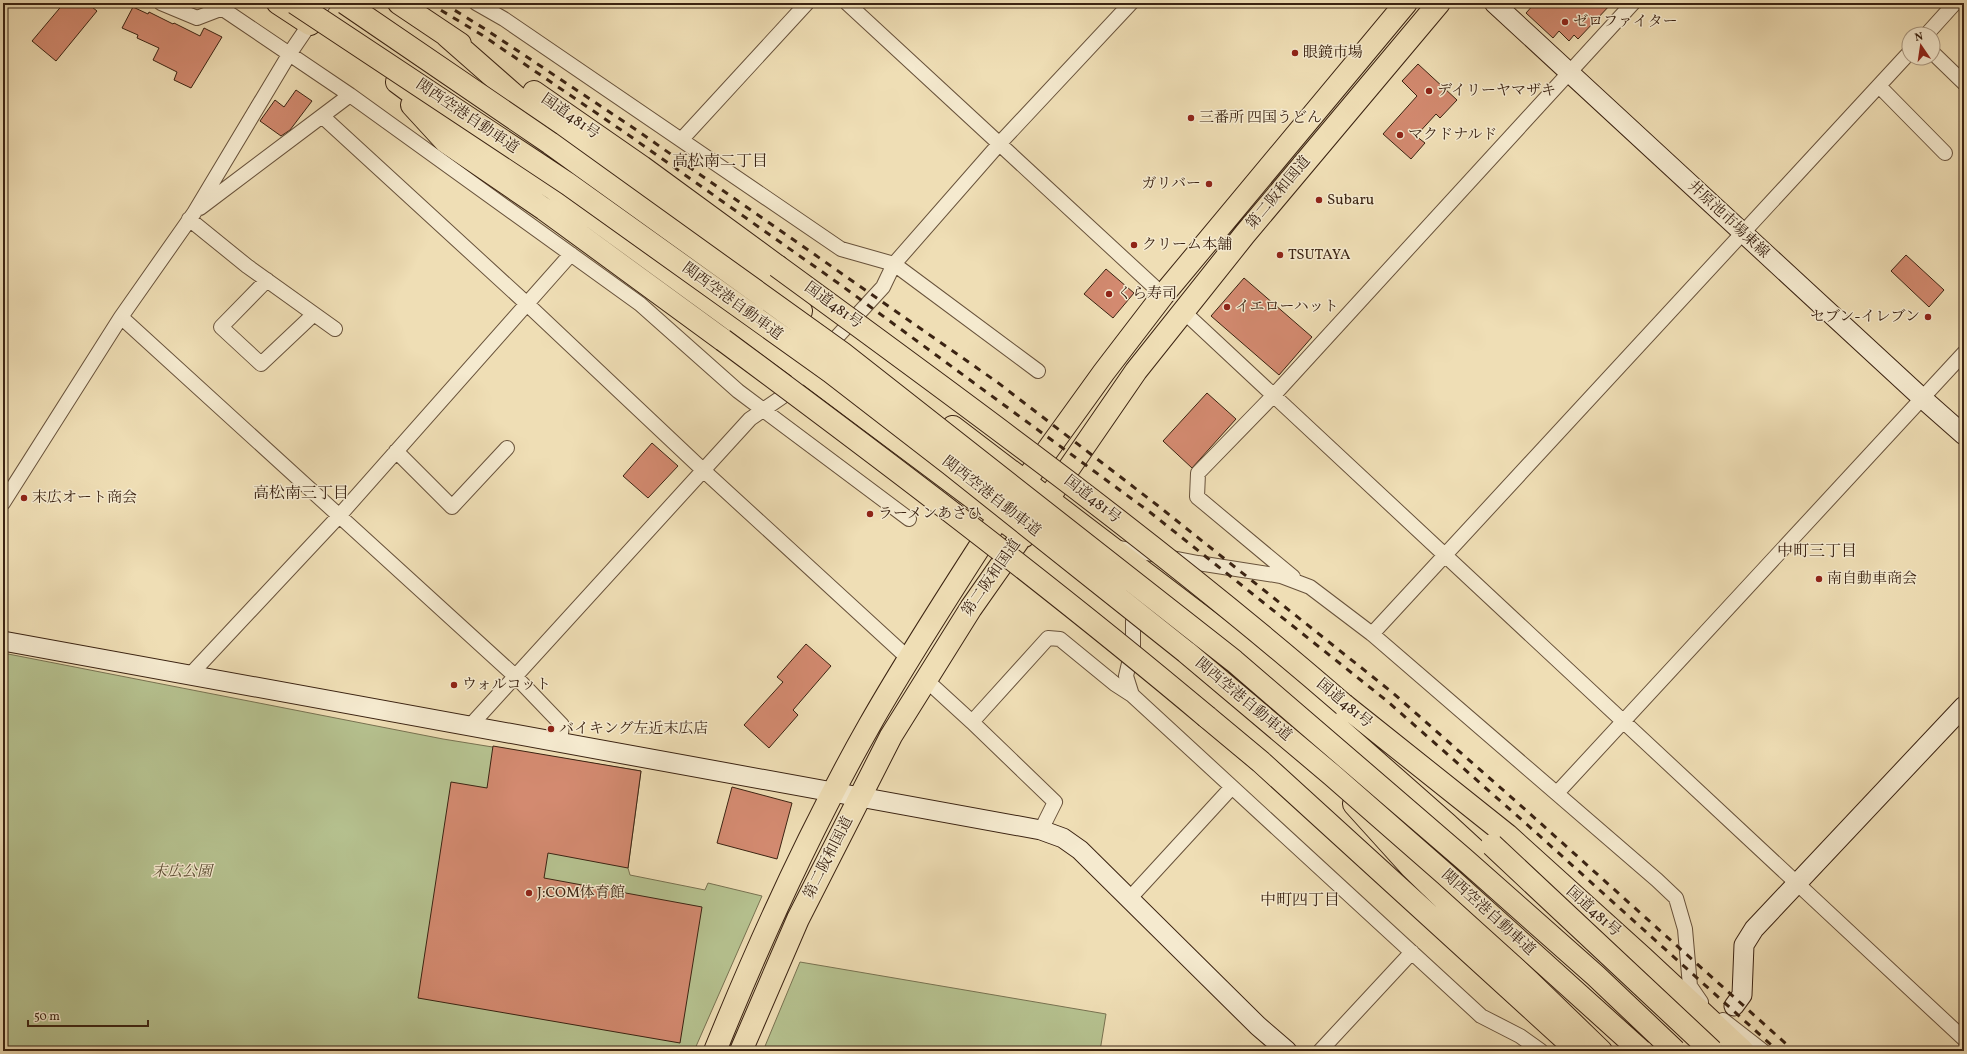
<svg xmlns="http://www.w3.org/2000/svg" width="1967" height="1054" font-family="Vollkorn,'Noto Serif JP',serif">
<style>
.green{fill:#b6c290;stroke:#787251}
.building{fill:#d38a70;stroke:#3b2312}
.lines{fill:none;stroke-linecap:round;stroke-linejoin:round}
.street-casing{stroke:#68523b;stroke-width:16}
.secondary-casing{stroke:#3b2312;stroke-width:21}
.highway-casing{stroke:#3b2312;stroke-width:24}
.street{stroke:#f5eacf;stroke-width:14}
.secondary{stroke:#f5eacf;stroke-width:19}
.highway{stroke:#efdeb5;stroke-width:22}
.rail{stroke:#3b2312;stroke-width:3;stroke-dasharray:7 7;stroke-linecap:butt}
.highway-bridge-casing{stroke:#3b2312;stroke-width:24;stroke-linecap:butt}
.highway-bridge{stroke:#efdeb5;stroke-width:22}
.poi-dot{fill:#8f2418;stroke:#f5eacf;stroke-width:1.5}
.labels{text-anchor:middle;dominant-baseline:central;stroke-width:3;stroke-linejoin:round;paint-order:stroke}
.poi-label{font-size:15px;fill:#3b2312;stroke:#f5eacf;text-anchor:start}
.street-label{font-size:15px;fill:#3b2312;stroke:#f5eacf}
.park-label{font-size:15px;font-style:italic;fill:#5a4b32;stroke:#f5eacf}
.neighbourhood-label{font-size:16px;fill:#3b2312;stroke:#f5eacf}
</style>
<rect width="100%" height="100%" fill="#efdeb5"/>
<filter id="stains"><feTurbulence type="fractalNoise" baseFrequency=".005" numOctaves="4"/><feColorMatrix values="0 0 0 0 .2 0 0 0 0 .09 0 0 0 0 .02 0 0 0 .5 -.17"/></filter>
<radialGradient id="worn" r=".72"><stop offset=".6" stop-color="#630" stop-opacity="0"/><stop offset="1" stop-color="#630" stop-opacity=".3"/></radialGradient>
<path class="green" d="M3 653 443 739 641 771 628 868 630 875 705 890 708 883 762 896 694 1051H3Z
M800 962 1106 1014 1100 1051H763Z"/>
<path class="building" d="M64 3H87L97 11 56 61 32 41Z
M1535 3H1612L1578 39 1574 35 1569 41 1559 31 1553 38 1526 13Z
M133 7 148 14 149 12 173 24 174 23 200 36 204 28 222 37 191 88 174 80 177 72 153 60 159 48 137 38 138 35 122 28Z
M1418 64 1457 100 1440 118 1436 114 1416 136 1425 143 1411 159 1383 134 1417 96 1402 81Z
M296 90 312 101 290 130 281 136 260 121 275 100 284 107Z
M1906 255 1944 290 1929 307 1891 271Z
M1106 269 1134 293 1113 318 1084 294Z
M1244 278 1312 337 1279 375 1211 316Z
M1207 393 1236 419 1192 468 1163 441Z
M652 443 678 466 648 498 623 476Z
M806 644 831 666 793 710 798 715 769 748 744 725 783 682 777 677Z
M493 746 641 771 628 868 548 853 544 878 702 907 680 1043 418 998 451 782 487 788Z
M732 787 792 803 777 859 717 843Z"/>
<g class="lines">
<g class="street-casing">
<path id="street" d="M161 3 197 18 223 8
M214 3 350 95 640 304 738 391 909 519
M476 3 504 19 841 249 894 264 1038 371
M847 3 1163 295
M1927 34 1955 3
M1933 53 1964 83
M1879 86 1945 153
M322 116 527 304 703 470 908 658
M682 139 807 3
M200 208 350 95
M189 219 247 266 335 329
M267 280 221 327 261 364 314 314
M1183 311 1964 1039
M121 317 514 675 562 725 560 742
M825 350 883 287 894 264 1000 143 1131 3
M396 451 452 507 507 448
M3 503 121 317 194 213 290 53 324 3
M1115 547 1198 563 1281 576 1310 587 1372 634 1657 880 1676 898 1685 929 1690 986 1701 1002
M1293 577 1197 497 1198 473 1273 396 1633 3
M1133 621V646L1126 676 1132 695 1481 1016 1520 1036 1541 1051
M1372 634 1909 53
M190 675 339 516 571 254
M925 679 972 722 1055 802 1041 830
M972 722 1048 638 1060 639 1115 684 1132 695
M470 726 750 419 782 397 810 367
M1557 793 1964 353
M1130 898 1232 787
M1723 1020 1763 1051
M1320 1051 1412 952"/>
</g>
<g class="secondary-casing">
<path id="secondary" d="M1494 3 1922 398 1964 435
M3 641 1041 830 1063 838 1080 850 1258 1026 1287 1051
M1734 1006 1742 995 1744 945 1754 929 1964 706"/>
</g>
<g class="highway-casing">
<path id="highway" d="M278 3 310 24
M399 3 460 44
M447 36 521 101 636 184 801 311
M397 82 443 116 554 189 809 375 1024 536
M534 92 642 167 777 266
M412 105 446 142 544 209 723 340
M953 427 1271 669 1448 825 1654 1015 1689 1051
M1029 476 1104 372 1163 295 1406 3
M1052 493 1136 371 1245 234 1439 3
M1344 705 1507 835 1643 958 1743 1051
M1207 717 1261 762 1578 1051
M1354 804 1411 867 1601 1051
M715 1051C760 940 810 830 869 726 908 657 952 590 995 523
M741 1051 798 919 891 736 971 608 1018 541"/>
</g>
<use href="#street" class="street"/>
<use href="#secondary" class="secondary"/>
<use href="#highway" class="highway"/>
<path class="rail" d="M429 3 482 35 627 134 838 283 1151 513 1387 701 1522 820 1778 1051
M443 3 485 29 632 127 997 382 1157 505 1393 693 1528 812 1794 1051"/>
<g class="highway-bridge-casing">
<path id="highway-bridge" d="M295 3 568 184 831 372 950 464 1186 652 1332 775 1445 874 1641 1051
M345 3 550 143 842 353 1234 661 1464 859 1596 976 1675 1051
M777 266C970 407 1163 548 1344 705
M723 340C887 462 1050 585 1207 717
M1492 845 1712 1051"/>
</g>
<use href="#highway-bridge" class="highway-bridge"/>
</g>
<g class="poi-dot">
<circle cx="1565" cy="22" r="4"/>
<circle cx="1295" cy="53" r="4"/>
<circle cx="1429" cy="91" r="4"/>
<circle cx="1191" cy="118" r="4"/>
<circle cx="1400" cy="135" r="4"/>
<circle cx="1209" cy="184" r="4"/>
<circle cx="1319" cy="200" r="4"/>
<circle cx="1134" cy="245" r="4"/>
<circle cx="1280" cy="255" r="4"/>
<circle cx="1109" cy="294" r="4"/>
<circle cx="1227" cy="307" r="4"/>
<circle cx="1928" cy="317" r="4"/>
<circle cx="24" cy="498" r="4"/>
<circle cx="870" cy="514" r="4"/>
<circle cx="1819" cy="579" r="4"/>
<circle cx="454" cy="685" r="4"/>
<circle cx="551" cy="729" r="4"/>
<circle cx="529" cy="893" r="4"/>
</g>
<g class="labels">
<g class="poi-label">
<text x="1573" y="22">ゼロファイター</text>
<text x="1303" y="53">眼鏡市場</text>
<text x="1437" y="91">デイリーヤマザキ</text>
<text x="1199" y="118">三番所 四国うどん</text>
<text x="1408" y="135">マクドナルド</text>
<text x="1201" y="184" text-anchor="end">ガリバー</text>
<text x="1327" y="200">Subaru</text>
<text x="1142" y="245">クリーム本舗</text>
<text x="1288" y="255">TSUTAYA</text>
<text x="1117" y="294">くら寿司</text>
<text x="1235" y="307">イエローハット</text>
<text x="1920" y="317" text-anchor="end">セブン-イレブン</text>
<text x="32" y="498">末広オート商会</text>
<text x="878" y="514">ラーメンあさひ</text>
<text x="1827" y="579">南自動車商会</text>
<text x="462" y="685">ウォルコット</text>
<text x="559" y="729">バイキング左近末広店</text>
<text x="537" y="893">J:COM体育館</text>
</g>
<g class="street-label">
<text transform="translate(467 117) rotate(34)">関西空港自動車道</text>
<text transform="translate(570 117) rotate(35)">国道481号</text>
<text transform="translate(1279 193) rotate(-50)">第二阪和国道</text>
<text transform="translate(1728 220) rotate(43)">井原池市場東線</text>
<text transform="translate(732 302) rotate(36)">関西空港自動車道</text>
<text transform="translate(833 306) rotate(36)">国道481号</text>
<text transform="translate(991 497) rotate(38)">関西空港自動車道</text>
<text transform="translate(1092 500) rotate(38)">国道481号</text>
<text transform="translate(992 578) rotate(-55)">第二阪和国道</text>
<text transform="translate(1243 700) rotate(40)">関西空港自動車道</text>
<text transform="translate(1344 704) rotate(40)">国道481号</text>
<text transform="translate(829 858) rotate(-63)">第二阪和国道</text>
<text transform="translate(1593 912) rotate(42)">国道481号</text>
<text transform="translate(1488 913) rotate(42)">関西空港自動車道</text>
</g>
<g class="park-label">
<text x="182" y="872">末広公園</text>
</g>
<g class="neighbourhood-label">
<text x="720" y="162">高松南二丁目</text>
<text x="301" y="494">高松南三丁目</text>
<text x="1817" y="552">中町三丁目</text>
<text x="1300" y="901">中町四丁目</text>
</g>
</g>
<rect width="1967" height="1054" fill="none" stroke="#efdeb5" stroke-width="16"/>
<rect x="4" y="4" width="1959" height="1046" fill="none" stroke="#3b2312" stroke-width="2"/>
<rect x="8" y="8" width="1951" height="1038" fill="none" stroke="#3b2312"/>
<g transform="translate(1921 46) rotate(347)"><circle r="19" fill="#f5eacf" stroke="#ab9a83"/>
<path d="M0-3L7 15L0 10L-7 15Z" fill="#8f2418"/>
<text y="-6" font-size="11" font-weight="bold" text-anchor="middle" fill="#3b2312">N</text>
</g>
<path d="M28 1020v6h120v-6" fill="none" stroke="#3b2312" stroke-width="2"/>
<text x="34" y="1020" font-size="12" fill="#3b2312" stroke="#f5eacf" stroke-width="3" paint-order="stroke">50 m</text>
<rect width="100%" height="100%" filter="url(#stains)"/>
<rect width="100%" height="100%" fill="url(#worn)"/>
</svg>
